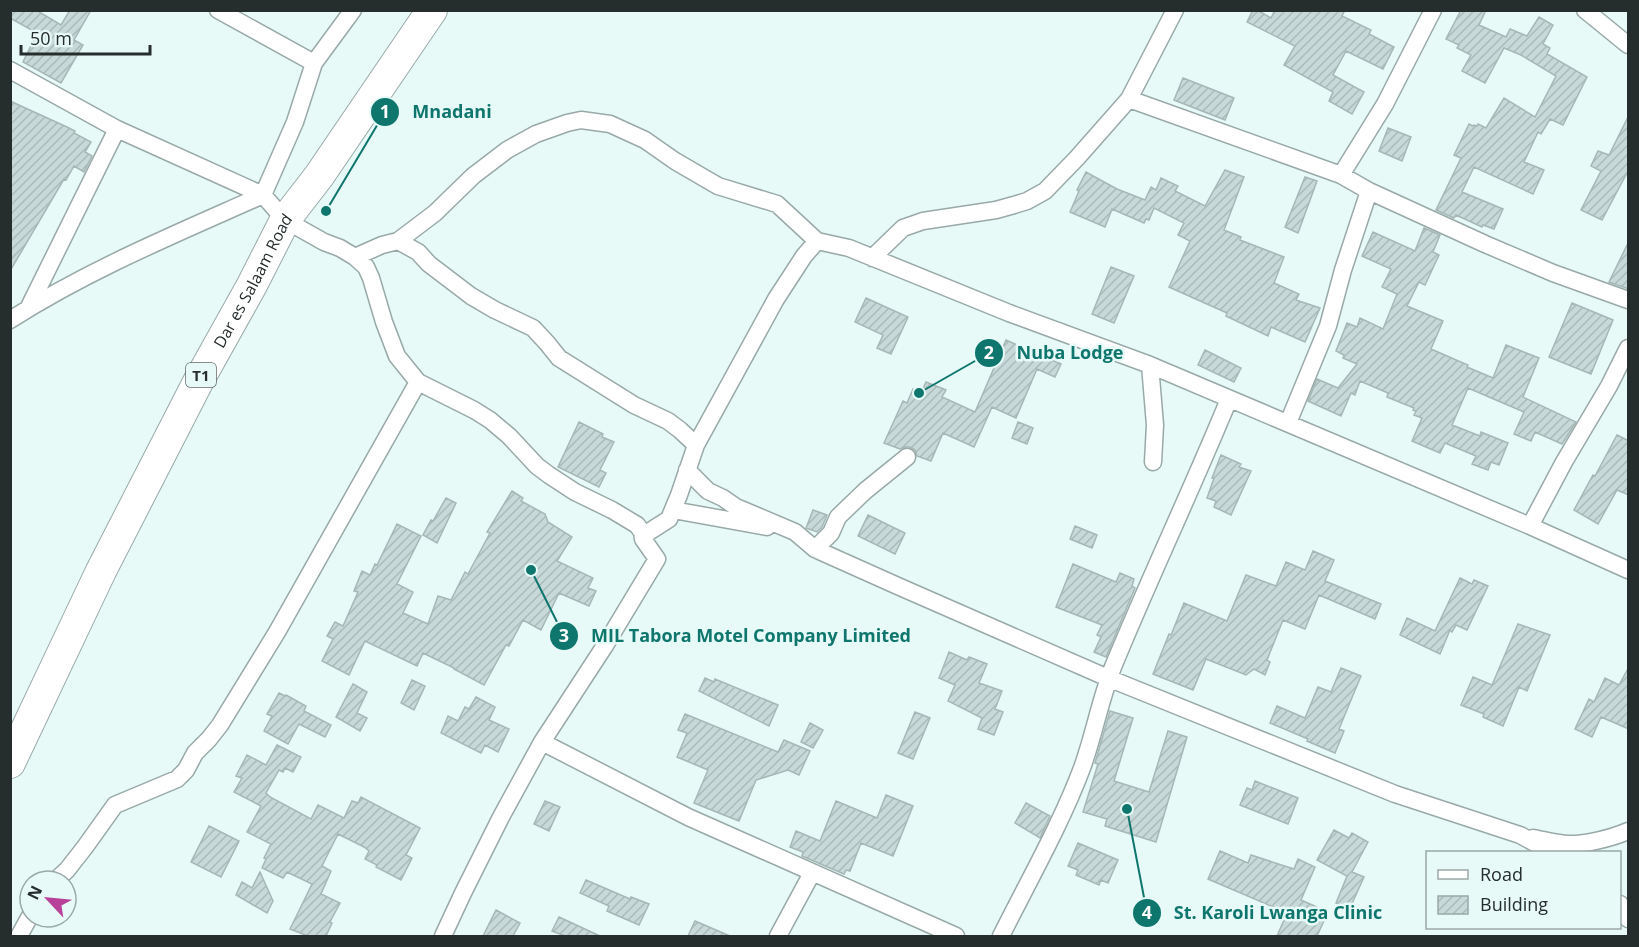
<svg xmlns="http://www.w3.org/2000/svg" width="1639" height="947" font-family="'Open Sans',sans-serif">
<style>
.building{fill:url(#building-hatch);stroke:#a6b7b6;stroke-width:1.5}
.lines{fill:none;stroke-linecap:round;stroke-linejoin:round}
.street-casing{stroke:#98a9a8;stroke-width:19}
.highway-casing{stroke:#98a9a8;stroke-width:32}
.street{stroke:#fff;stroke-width:16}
.highway{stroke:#fff;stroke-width:30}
.labels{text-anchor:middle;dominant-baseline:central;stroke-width:5;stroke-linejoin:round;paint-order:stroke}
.shield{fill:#e7faf8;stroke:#606a6a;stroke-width:1.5}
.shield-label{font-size:15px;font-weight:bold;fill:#262d2d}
.street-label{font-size:16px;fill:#262d2d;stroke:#e7faf8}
.leader{fill:none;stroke:#0f766e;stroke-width:2}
.callout-dot{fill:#0f766e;stroke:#e7faf8;stroke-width:2}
.mark-label{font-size:18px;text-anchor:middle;font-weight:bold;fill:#fff}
.callout-label{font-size:18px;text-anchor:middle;font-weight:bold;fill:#0f766e;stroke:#e7faf8;stroke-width:5;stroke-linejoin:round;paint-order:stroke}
</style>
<defs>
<pattern id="building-hatch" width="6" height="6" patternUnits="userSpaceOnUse" patternTransform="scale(1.5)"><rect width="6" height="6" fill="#c7d9d8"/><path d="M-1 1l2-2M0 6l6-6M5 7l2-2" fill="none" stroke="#abbbba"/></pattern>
</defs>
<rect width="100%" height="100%" fill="#e7faf8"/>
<path class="building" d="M10 10H36L61 25 70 10H91L74 40 83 45 61 83 23 62 37 33 10 18Z
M1253 10H1257L1271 18 1275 10H1345L1342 16 1371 30 1369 34 1394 47 1383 69 1346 51 1333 75 1364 92 1352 114 1329 101 1333 92 1284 65 1295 46 1247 22Z
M1461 10H1486L1479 25 1506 37 1510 29 1527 36 1539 17 1553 25 1543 44 1550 48 1547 54 1587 77 1563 125 1550 119 1541 134 1538 132 1524 162 1544 170 1533 194 1474 167 1462 192 1503 209 1494 229 1483 225 1482 227 1456 215 1454 218 1436 210 1461 158 1454 155 1469 124 1473 126 1474 125 1477 126 1478 124 1486 128 1504 98 1535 117 1556 76 1521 55 1504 48 1485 83 1462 71 1471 55 1457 48 1459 45 1446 39Z
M1183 78 1234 98 1225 120 1174 100Z
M10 101 67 127 75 131 74 133 91 142 85 152 92 156 84 172 74 166 66 180 64 179 10 271Z
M1629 115V169L1602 220 1581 210 1601 171 1591 166 1598 151 1609 155Z
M1388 128 1411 137 1402 161 1379 151Z
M1225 170 1244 177 1224 230 1241 237 1240 240 1284 257 1274 283 1299 294 1296 300 1320 308 1305 342 1271 327 1268 336 1226 316 1227 313 1169 287 1190 241 1178 235 1184 223 1154 208 1149 220 1146 219 1144 223 1112 209 1105 227 1070 212 1079 191 1077 190 1086 172 1117 189 1145 200 1151 187 1156 190 1161 178 1178 186 1175 191 1205 206Z
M1305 177 1317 181 1298 233 1285 227Z
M1424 228 1440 235 1433 252 1439 255 1425 285 1419 282 1407 306 1443 321 1431 349 1468 365 1467 367 1493 378 1506 345 1539 358 1523 397 1576 422 1562 444 1535 432 1531 441 1514 434 1524 412 1468 388 1452 425 1480 436 1481 432 1508 443 1499 465 1491 462 1488 470 1472 464 1476 456 1445 443 1440 453 1412 441 1422 418 1414 415 1416 411 1413 410 1414 408 1387 397 1388 393 1360 381 1355 395 1351 393 1341 416 1308 401 1317 379 1338 388 1357 364 1343 358 1344 355 1336 351 1347 323 1357 327 1360 318 1383 329 1397 294 1382 287 1391 269 1362 256 1373 232 1415 251Z
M1629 241V289L1609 282Z
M1111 267 1134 276 1114 323 1092 314Z
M866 298 908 317 891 354 877 348 883 335 855 322Z
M1572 303 1613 320 1591 374 1549 357Z
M1006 340 1061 364 1055 377 1037 369 1016 418 992 407 974 447 943 433 931 461 917 456 915 450 910 447H905L900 449 884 443 903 401 907 403 913 389 921 393 926 382 946 390 942 397 975 412Z
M1205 350 1241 368 1234 382 1198 365Z
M579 422 603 434 602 437 614 442 600 470 606 473 599 487 558 467Z
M1018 422 1033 428 1027 444 1012 438Z
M1617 435 1629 441V495L1617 490 1598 524 1574 510 1593 475 1595 476Z
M1221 455 1241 464 1239 467 1251 471 1231 515 1214 507 1216 501 1207 498 1214 478H1212Z
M512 491 523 498 521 501 545 514 548 522 572 537 557 561 593 578 588 588 596 591 589 606 559 593 541 630 523 620 509 646 506 645 484 685 454 669V668L423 653 417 666 365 641 349 675 322 661 333 639 327 636 335 622 343 626 358 592 354 591 362 571 370 575 375 564 377 565 397 524 421 536 397 584 413 592 403 613 428 624 438 596 451 600 465 572 468 574 490 533 487 532Z
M446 498 456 503 437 543 423 535 431 520 433 521Z
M813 510 827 515 822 527 817 532 806 528Z
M868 515 905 533 895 554 858 536Z
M1075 526 1097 535 1092 548 1070 539Z
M1313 551 1334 560 1325 581 1381 604 1375 619 1319 595 1305 629 1283 620 1267 660 1270 662 1265 675 1254 669 1246 675 1206 659 1193 690 1153 674 1169 634 1171 635 1184 603 1227 621 1246 575 1276 586 1286 562 1305 570Z
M1073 564 1116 582 1120 573 1134 579 1132 586 1135 588 1106 657 1094 652 1101 637 1097 635 1102 625 1056 607Z
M1460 578 1472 584 1474 580 1488 586 1467 630 1456 625 1452 632 1450 630 1440 654 1400 635 1407 618 1435 631Z
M1518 624 1550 635 1527 691 1519 687 1503 726 1483 717 1484 714 1461 705 1473 677 1492 685Z
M949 652 967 660 969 657 987 664 979 683 1002 691 995 709 1003 712 994 735 978 729 982 718 948 701 955 685 939 678Z
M1629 667V729L1601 717 1592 737 1575 729 1589 699 1594 702 1605 678 1619 685Z
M1341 668 1361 676 1339 729 1344 731 1335 753 1307 741 1308 739 1270 723 1277 706 1305 718 1318 687 1331 692Z
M705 678 714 682 715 679 778 705 769 726 699 691Z
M412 680 425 686 414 710 401 703Z
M353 684 367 692 357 713 367 718 360 731 336 717Z
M279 693 285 696 286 695 306 706 304 711 331 725 325 737 299 724 288 744 264 731 272 716 267 714Z
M476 697 495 707 489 720 509 729 498 752 485 745 481 753 441 733 448 716 458 721 465 707 469 709Z
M1110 711 1133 718 1114 781 1149 792 1168 731 1187 737 1156 842 1105 826 1107 819 1083 812 1098 764 1095 763Z
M915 712 930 718 913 759 898 753Z
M685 714 778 752 784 740 810 751 799 775 788 770 756 780 739 821 694 803 708 770 677 757 687 733 678 730Z
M810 723 823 730 813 748 801 742Z
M277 745 301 757 293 772 285 768 283 772 279 770 266 793 270 797 311 819 318 805 344 818 352 801 358 803 361 797 420 828 406 855 412 858 401 880 376 867 377 865 365 859 369 851 364 847 338 834 322 866 331 871 321 894 340 903 330 922 332 923 326 936H308L290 929 312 884 287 872 283 878 262 868 266 859 264 858 271 844 247 832 261 806 234 792 242 778 236 776 247 755 266 765Z
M1255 781 1298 798 1288 824 1240 805 1247 788 1252 790Z
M886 795 913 806 893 856 861 843 850 871 846 870 844 874 802 856 803 852 790 847 796 831 820 841 836 801 877 818Z
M545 801 560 807 549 831 534 824Z
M1026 803 1050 816 1040 838 1015 823Z
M209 826 239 841 221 877 191 862Z
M1334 830 1349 838 1352 833 1368 842 1352 872 1364 877 1350 908 1336 903 1347 876 1317 860Z
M1078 843 1118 860 1108 883 1101 880 1099 885 1076 875 1078 870 1068 866Z
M1220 851 1248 863 1251 855 1294 869 1298 859 1315 867 1301 900 1328 912 1317 936H1277L1287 913 1208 879Z
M260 872 273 901 267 913 236 895 242 882 252 888Z
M586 880 630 899 631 897 649 904 639 925 607 911 609 906 580 893Z
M496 910 520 923 513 936H483Z
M559 917 600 936H565L552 931Z
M695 921 730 936H688Z"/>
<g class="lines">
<g class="street-casing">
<path id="street" d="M218 10 314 63
M1585 10 1628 45
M10 70 117 129 263 195 285 220 324 242 340 248 355 257 366 267 371 278 384 322 397 356 418 382 474 410 490 420 509 436 537 466 549 475 575 492 612 510 637 525 642 532 643 539 657 559 604 647 542 742 501 817 463 893 443 936
M1129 99 1341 175 1369 191 1485 244 1553 273 1628 300
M1341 175 1385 104 1433 10
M398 241 418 252 429 264 471 296 495 310 533 328 547 343 559 358 634 405 668 421 680 430 696 445
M355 257 382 245 398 241 435 213 473 176 507 150 536 134 567 123 581 120 610 124 645 140 675 161 718 186 777 204 817 241 849 248 1009 313 1150 365 1530 526 1628 570
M872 258 903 228 923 221 996 210 1014 205 1027 201 1045 191 1077 158 1129 99 1175 10
M28 309 117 129
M10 320C90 269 178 233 263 195L295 122 314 63 353 10
M1150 365 1155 425 1153 462
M1288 423 1328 326 1343 270 1369 191
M687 470 708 491 723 498 736 507 795 532 815 549 900 587 1108 678 1395 794 1520 835 1551 852
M673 510 767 527
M1530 526 1564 462 1609 386 1628 348
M644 535 669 519 679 495 696 445 776 299 804 256 817 241
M815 549 831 533 838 517 865 491 907 457
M542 742 688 817 956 936
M1533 838C1544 840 1555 843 1567 844 1584 845 1612 838 1628 831
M55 881 67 870 85 847 115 805 177 779 186 770 195 753 209 739 220 725 277 632 418 382
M1620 904 1628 919
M19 936 30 916
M778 936 812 873
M1001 936C1028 882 1061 824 1082 768 1094 735 1100 700 1113 667 1150 577 1192 489 1229 399"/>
</g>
<g class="highway-casing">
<g id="highway">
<path id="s1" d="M10 763 101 571 199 380 252 285 285 220 319 176 432 10"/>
</g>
</g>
<use href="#street" class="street"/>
<use href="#highway" class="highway"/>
</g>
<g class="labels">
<rect class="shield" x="186" y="363" width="30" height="24" rx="4.5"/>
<g class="shield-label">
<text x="201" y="375">T1</text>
</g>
<g class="street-label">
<text stroke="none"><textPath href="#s1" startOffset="540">Dar es Salaam Road</textPath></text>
</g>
</g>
<path class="leader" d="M326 211L385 112M919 393L989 353M531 570L564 636M1127 809L1147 913"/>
<g class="callout-dot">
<circle cx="326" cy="211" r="6"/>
<circle cx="919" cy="393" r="6"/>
<circle cx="531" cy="570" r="6"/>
<circle cx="1127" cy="809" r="6"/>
<circle cx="385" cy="112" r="15"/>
<circle cx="989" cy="353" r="15"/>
<circle cx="564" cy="636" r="15"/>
<circle cx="1147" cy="913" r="15"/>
</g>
<g class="mark-label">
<text x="385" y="118">1</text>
<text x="989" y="359">2</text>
<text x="564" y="642">3</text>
<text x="1147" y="919">4</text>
</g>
<g class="callout-label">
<text x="452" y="118">Mnadani</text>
<text x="1070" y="359">Nuba Lodge</text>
<text x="751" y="642">MIL Tabora Motel Company Limited</text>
<text x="1278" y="919">St. Karoli Lwanga Clinic</text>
</g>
<rect width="1639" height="947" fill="none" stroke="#262d2d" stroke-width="24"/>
<rect x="1426" y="851" width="195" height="78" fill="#e7faf8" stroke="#9aa8a7" stroke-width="1.5"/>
<rect x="1438" y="870" width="30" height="9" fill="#ffffff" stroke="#9aa8a7" stroke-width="1.5"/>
<text x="1480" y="881" font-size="18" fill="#262d2d">Road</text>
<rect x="1438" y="896" width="30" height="18" fill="url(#building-hatch)" stroke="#9aa8a7" stroke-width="1.5"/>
<text x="1480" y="911" font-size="18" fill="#262d2d">Building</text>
<g transform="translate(48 899) rotate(296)"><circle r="28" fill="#e7faf8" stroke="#9aa8a7" stroke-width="1.5"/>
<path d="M0-4.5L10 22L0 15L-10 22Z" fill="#b8429a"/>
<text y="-9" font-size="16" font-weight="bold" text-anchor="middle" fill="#262d2d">N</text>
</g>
<path d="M21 45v9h129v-9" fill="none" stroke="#262d2d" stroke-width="3"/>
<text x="30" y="45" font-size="18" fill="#262d2d" stroke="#e7faf8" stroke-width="4.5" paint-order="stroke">50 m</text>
</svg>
